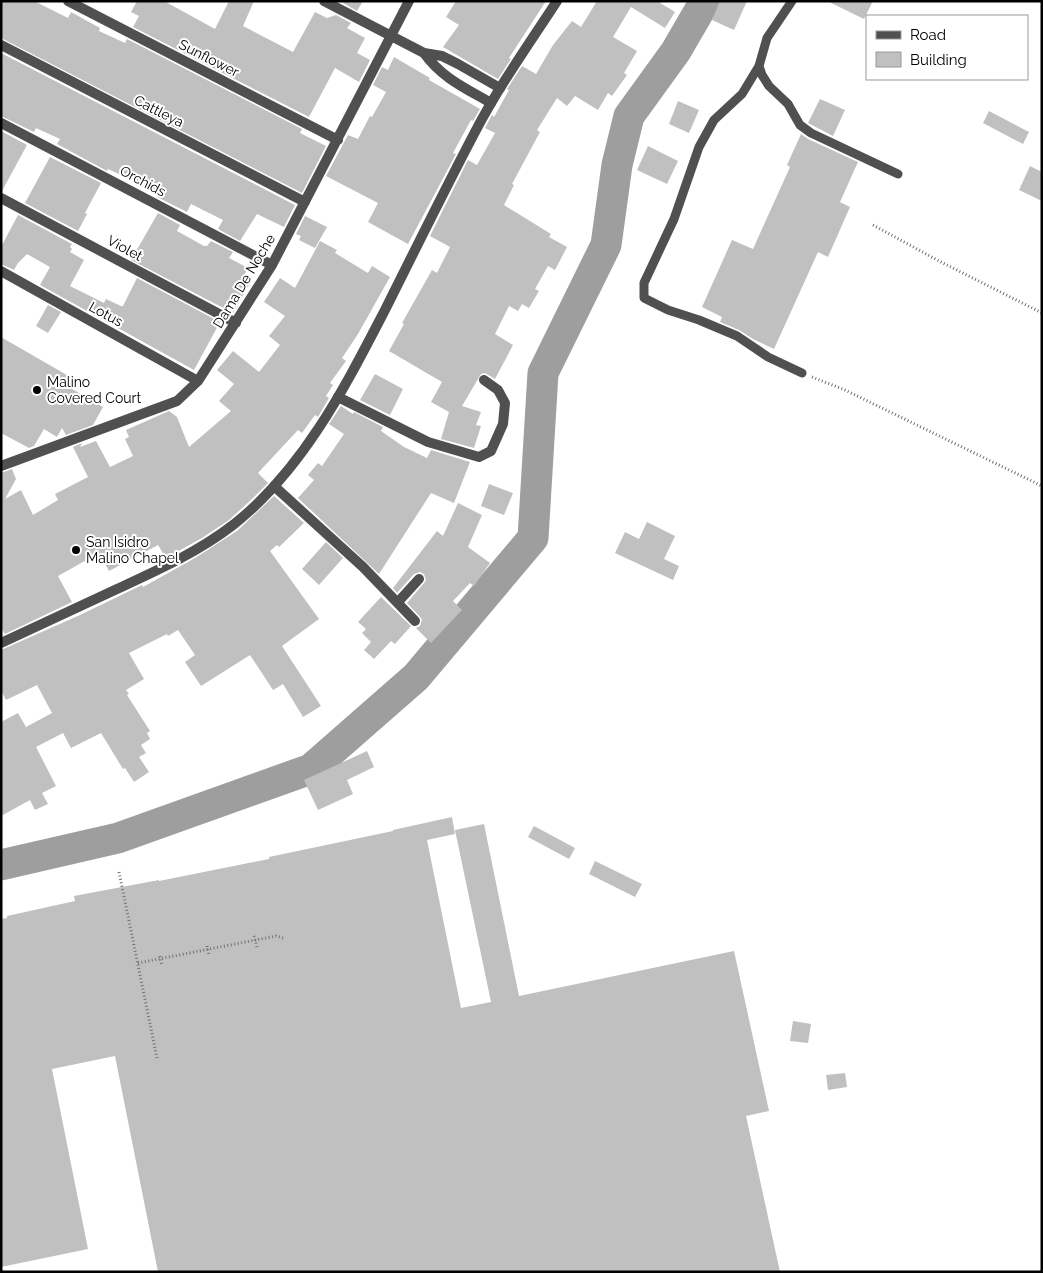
<svg xmlns="http://www.w3.org/2000/svg" width="1043" height="1273" font-family="Raleway,sans-serif">
<style>
.lines{fill:none;stroke-linecap:round;stroke-linejoin:round}
.river{stroke:#9e9e9e;stroke-width:31}
.building{fill:#c0c0c0}
.path{stroke:#727272;stroke-width:3;stroke-dasharray:1 2.5;stroke-linecap:butt}
.service{stroke:#505050;stroke-width:9}
.minor{stroke:#505050;stroke-width:10}
.tertiary{stroke:#505050;stroke-width:10}
.poi-dot{fill:#000;stroke:#fff;stroke-width:2}
.labels{text-anchor:middle;dominant-baseline:central;stroke-width:4;stroke-linejoin:round;paint-order:stroke}
.street-label{font-size:14px;fill:#000;stroke:#fff}
.poi-label{font-size:14px;fill:#000;stroke:#fff;text-anchor:start}
</style>
<rect width="100%" height="100%" fill="#fff"/>
<g class="lines">
<path class="river" d="M1 865 118 838 311 769 416 677 533 538 543 373 606 245 617 165 629 116 676 51 705 1"/>
</g>
<path class="building" d="M1 1H34L68 18 71 12 100 28 99 31 125 43 127 39 302 129 300 133 326 146 302 193 1 38Z
M137 1H164L215 29 229 1H254L243 26 293 52 315 12 327 18 336 15 351 23 347 28 365 38 357 53 370 60 359 82 335 68 309 117 133 27 139 16 131 12Z
M344 1H363L357 11 343 3Z
M456 1H546L509 58 511 59 498 79 443 47 459 25 446 17Z
M597 1H657L675 12 665 28 631 7 613 37 637 51 624 73 627 75 612 96 608 93 598 110 575 96 567 106 557 98 537 130 540 132 512 184 514 185 504 205 551 234 549 237 567 247 555 270 548 266 535 289 539 291 529 308 522 304 518 311 509 306 495 334 513 345 495 379 485 373 481 374 462 406 481 412 476 425 481 426 474 448 441 439 449 412 431 402 442 382 389 351 404 324 402 323 432 270 437 273 450 247 430 236 468 160 477 165 495 133 485 128 492 115 494 117 509 90 507 89 522 66 536 74 553 45 572 21 581 27Z
M720 1H747L734 30 712 20Z
M827 1H873L864 19Z
M1 53 295 205 284 227 257 214 240 241 218 229 223 220 191 204 187 212 157 197 158 194 142 187 143 185 108 169 107 171 57 144 60 139 36 128 34 132 1 116Z
M394 57 430 78 429 80 480 109 473 121 471 120 453 153 456 154 408 244 368 222 378 203 326 176 348 135 358 139 370 116 372 117 386 92 373 85 382 67 388 70Z
M820 99 845 110 833 136 808 123Z
M678 101 699 110 689 133 669 124Z
M989 111 1029 132 1023 144 983 123Z
M1 131 27 145 2 191H1Z
M801 134 808 139 858 162 840 202 850 207 828 257 818 252 774 349 753 339 739 330 720 322 722 317 702 307 732 240 753 249 790 167 787 165Z
M648 146 678 161 667 184 637 170Z
M50 157 101 183 85 213 87 214 78 231 25 203Z
M1030 166 1042 172V201L1019 190Z
M158 213 180 225 177 231 204 246H207L211 241 233 252 229 258 248 268 242 279 250 283 233 313 131 260Z
M18 215 72 244 70 247 72 249 70 252 84 260 70 286 104 303 106 299 121 306H123L137 278 220 322 194 370 40 285 50 267 27 254 18 263 14 270 1 264V247Z
M305 216 327 227 315 248 299 240 301 236 296 234Z
M320 241 337 250 335 253 368 273 372 266 390 277 358 334 342 358 346 361 330 383 333 385 326 396 329 398 318 417 315 415 302 433 298 430 258 473 268 483 253 498 229 520 202 538 166 558 158 545 109 571 99 553 58 576 72 602 5 634 1 627V473L12 469 16 479 5 499 21 490 33 515 58 500 55 494 88 477 73 447 82 443 80 447 96 441 110 467 133 456 125 439 129 437 126 430 169 411 177 417 189 447 231 411 219 401 234 384 217 370 233 351 259 372 280 345 269 336 285 316 264 302 280 278 295 288Z
M48 305 61 312 48 333 36 326Z
M1 337 72 378 67 386 103 407 93 425 66 435 62 428 57 437 44 429 34 446 29 448 1 433Z
M375 374 403 389 390 415 360 400Z
M341 406 353 414 354 412 383 427 381 431 404 447 427 458 431 450 470 462 454 503 431 493 379 574 298 498 314 480 308 475 318 463 322 466 344 434 329 424Z
M489 484 513 493 504 515 481 506Z
M274 496 304 523 279 547 277 545 270 551 319 619 282 646 321 706 303 717 283 684 273 690 250 655 201 686 185 662 195 655 178 630 168 636 167 634 129 653 144 679 126 690 129 694 127 695 150 731 147 733 150 739 141 745 146 753 139 757 149 772 134 782 125 768 123 769 101 733 71 748 63 733 36 747 56 786 42 793 48 804 35 810 30 800 1 816V722L18 713 26 727 52 713 37 685 6 700 1 690V650L80 615 142 585 143 587 195 558 237 531Z
M458 503 482 515 468 547 490 563 474 586 470 583 453 601 462 610 431 643 416 628 420 626 422 619 407 603 424 583 426 580 424 574 420 572 414 574 397 593 393 588 437 531 443 536Z
M647 522 675 536 664 559 679 566 673 580 615 553 625 532 639 539Z
M326 542 343 558 319 585 302 569Z
M381 597 411 626 395 644 391 641 374 659 364 650 371 642 362 633 366 629 358 622Z
M367 751 374 767 347 780 353 794 318 810 304 780Z
M452 817 455 834 427 840 461 1008 491 1002 455 830 484 824 519 996 734 951 769 1111 746 1116 780 1272H158L115 1056 52 1069 88 1249 1 1267V919L7 918V916L75 901 74 896 159 880V881L269 859V857L393 831V830Z
M534 826 575 848 569 859 528 837Z
M595 861 642 884 635 897 589 874Z
M793 1021 811 1024 808 1043 790 1041Z
M845 1073 847 1087 828 1090 826 1075Z"/>
<g class="lines">
<path class="path" d="M873 225 939 261 1042 313
M812 377 845 390 1042 486
M119 872 157 1058
M254 936 257 947
M207 946 209 955
M160 956 162 966
M138 963 276 936 283 938"/>
<path class="service" d="M792 1 767 38 759 66 742 94 714 120 699 147 674 219 644 283V298L668 310 699 320 737 336 768 357 802 373
M759 66 762 75 769 86 788 104 800 125 811 133 898 174"/>
<path class="minor" d="M68 1 338 140
M324 1 424 53 442 56 458 64 500 88
M1 45 305 202
M424 53C442 78 465 88 491 103
M1 123 272 265
M1 198 236 323
M1 271 198 381
M338 397 428 442 479 457 491 451 503 424 505 403 498 390 484 380
M1 466 177 401 198 381 272 265 409 1
M274 486 363 567 415 621
M398 602 419 579"/>
<path class="tertiary" d="M1 643C40 625 79 607 117 589 158 570 198 552 233 525 303 470 345 387 385 310 415 250 444 191 475 132 499 86 529 44 557 1"/>
</g>
<g class="poi-dot">
<circle cx="37" cy="390" r="5"/>
<circle cx="76" cy="550" r="5"/>
</g>
<g class="labels">
<g class="street-label">
<text transform="translate(209 58) rotate(27)">Sunflower</text>
<text transform="translate(159 111) rotate(27)">Cattleya</text>
<text transform="translate(143 181) rotate(28)">Orchids</text>
<text transform="translate(125 248) rotate(28)">Violet</text>
<text transform="translate(244 281) rotate(-59)">Dama De Noche</text>
<text transform="translate(106 314) rotate(29)">Lotus</text>
</g>
<g class="poi-label">
<text x="47" y="382">Malino<tspan x="47" dy="16">Covered Court</tspan></text>
<text x="86" y="542">San Isidro<tspan x="86" dy="16">Malino Chapel</tspan></text>
</g>
</g>
<rect width="1043" height="1273" fill="none" stroke="#000000" stroke-width="5"/>
<rect x="866" y="15" width="162" height="65" fill="#ffffff" stroke="#999999"/>
<rect x="876" y="31" width="25" height="8" fill="#505050" stroke="#999999"/>
<text x="910" y="40" font-size="15" fill="#000000">Road</text>
<rect x="876" y="52" width="25" height="15" fill="#c0c0c0" stroke="#999999"/>
<text x="910" y="65" font-size="15" fill="#000000">Building</text>
</svg>
